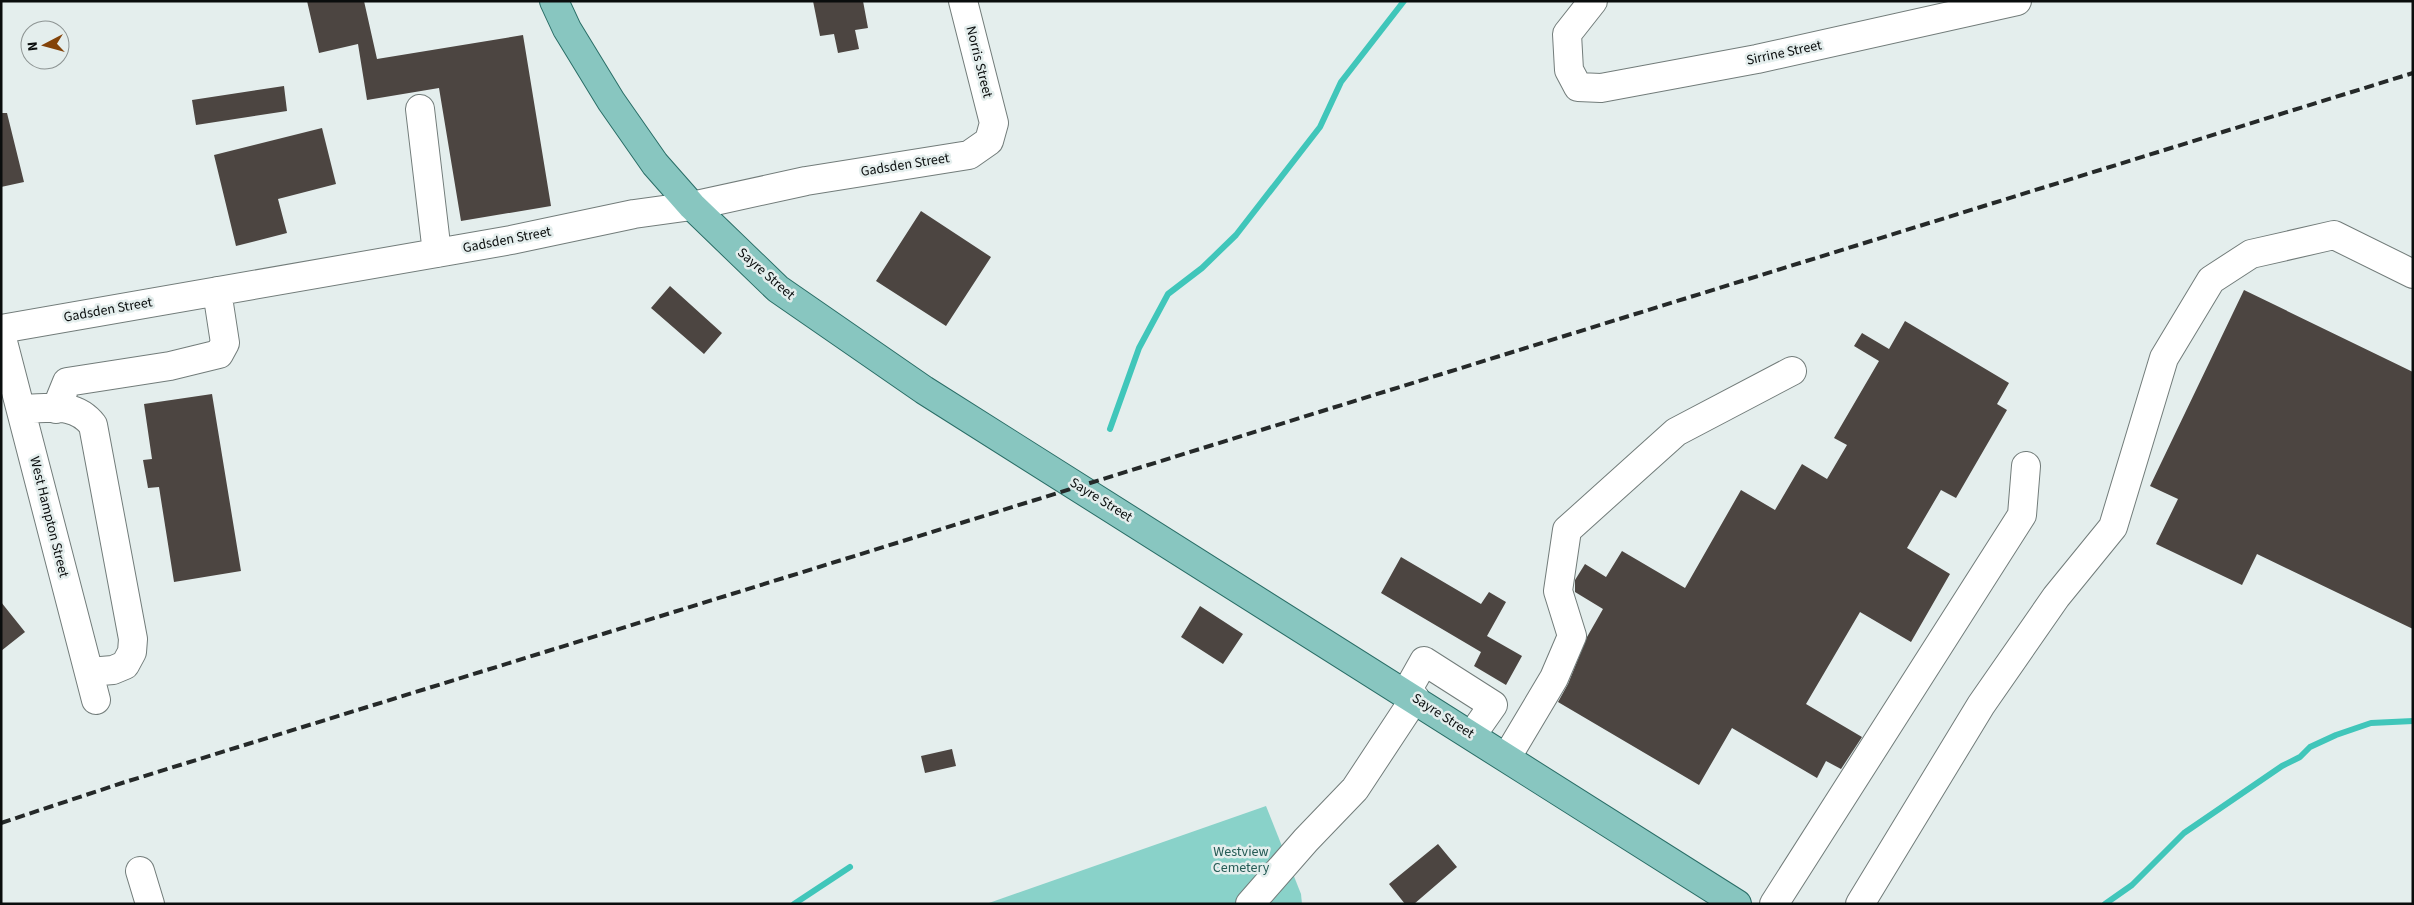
<svg xmlns="http://www.w3.org/2000/svg" width="2414" height="905" font-family="'Source Sans 3',sans-serif">
<style>
.green{fill:#89d2c9}
.lines{fill:none;stroke-linecap:round;stroke-linejoin:round}
.stream{stroke:#40c6ba;stroke-width:6}
.building{fill:#4c4541}
.minor-casing{stroke:#727c7a;stroke-width:30}
.major-casing{stroke:#296d66;stroke-width:30}
.minor{stroke:#fff;stroke-width:28}
.major{stroke:#88c6c0;stroke-width:28}
.rail{stroke:#252929;stroke-width:4;stroke-dasharray:10 5;stroke-linecap:butt}
.labels{text-anchor:middle;dominant-baseline:central;stroke-width:5;stroke-linejoin:round;paint-order:stroke}
.street-label{font-size:14px;fill:#0a0d0d;stroke:#e4eeed}
.park-label{font-size:14px;fill:#265c56;stroke:#e4eeed}
</style>
<rect width="100%" height="100%" fill="#e4eeed"/>
<path class="green" d="M1266 806 1301 894 1302 904H986Z"/>
<g class="lines">
<path class="stream" d="M1110 429 1139 348 1168 294 1202 268 1236 235 1320 127 1341 82 1404 1
M794 904 850 867
M2105 904 2132 885 2184 833 2282 766 2300 757 2310 747 2336 735 2371 723 2413 721"/>
</g>
<path class="building" d="M307 1H364L377 59 523 35 551 206 461 221 439 88 367 100 358 44 319 53Z
M813 1H863L868 28 855 30 859 49 838 53 834 34 820 36Z
M284 86 287 111 196 125 192 100Z
M1 113H7L24 182 1 187Z
M322 128 336 184 278 199 287 233 236 246 214 155Z
M921 211 991 257 946 326 876 281Z
M670 286 722 333 704 354 651 308Z
M2244 290 2413 372V629L2257 554 2242 585 2156 544 2178 499 2150 486Z
M1905 321 2009 383 1997 404 2007 410 1956 498 1941 490 1907 548 1950 574 1911 642 1860 612 1806 704 1862 737 1841 769 1826 761 1817 778 1732 728 1699 785 1558 702 1568 684 1587 637 1603 609 1575 592V580L1585 564 1606 577 1622 551 1685 588 1741 490 1775 510 1802 464 1827 479 1847 445 1834 438 1879 361 1854 346 1862 333 1889 349Z
M212 394 241 571 174 582 159 487 148 488 143 460 152 459 144 404Z
M1401 557 1481 604 1489 592 1506 602 1487 636 1522 656 1506 685 1474 666 1481 652 1381 593Z
M1 602 25 632 1 651Z
M1200 606 1243 634 1223 664 1181 637Z
M952 749 956 766 925 773 921 756Z
M1438 844 1457 867 1414 904H1405L1389 884Z"/>
<g class="lines">
<g class="minor-casing">
<path id="minor" d="M1593 1 1567 34 1569 70 1578 87 1601 88 1757 59 2017 1
M420 109 437 253
M1 329 511 240 634 214 692 206 806 181 969 155 989 141 994 123 963 1
M1 334 96 700
M21 409C49 409 74 401 93 425L133 639 132 652 125 665 113 670 89 672
M56 409 67 382 170 366 219 354 225 343 217 291
M1406 693 1424 661 1493 705 1472 735
M1507 757 1554 678 1572 636 1558 591 1567 530 1676 432 1792 371
M140 871 150 904
M1250 904 1306 840 1355 789 1415 698
M1774 904 2022 515 2026 466
M1860 904 1981 705 2056 597 2113 527 2164 358 2211 280 2251 254 2334 235 2413 274"/>
</g>
<g class="major-casing">
<path id="major" d="M554 1 567 29 611 101 655 164 692 206 778 289 924 390 1737 904"/>
</g>
<use href="#minor" class="minor"/>
<use href="#major" class="major"/>
<path class="rail" d="M1 823 122 783 2413 73"/>
</g>
<g class="labels">
<g class="street-label">
<text transform="translate(1784 53) rotate(-12)">Sirrine Street</text>
<text transform="translate(979 62) rotate(76)">Norris Street</text>
<text transform="translate(905 165) rotate(-9)">Gadsden Street</text>
<text transform="translate(507 240) rotate(-11)">Gadsden Street</text>
<text transform="translate(766 274) rotate(41)">Sayre Street</text>
<text transform="translate(108 310) rotate(-10)">Gadsden Street</text>
<text transform="translate(1101 500) rotate(32)">Sayre Street</text>
<text transform="translate(49 517) rotate(76)">West Hampton Street</text>
<text transform="translate(1443 716) rotate(33)">Sayre Street</text>
</g>
<g class="park-label">
<text x="1241" y="852">Westview<tspan x="1241" dy="16">Cemetery</tspan></text>
</g>
</g>
<rect width="2414" height="905" fill="none" stroke="#0a0d0d" stroke-width="5"/>
<g transform="translate(45 45) rotate(264)"><circle r="24" fill="#e4eeed" stroke="#8d9493"/>
<path d="M0-4L9 19L0 12L-9 19Z" fill="#834309"/>
<text y="-8" font-size="14" font-weight="bold" text-anchor="middle" fill="#0a0d0d">N</text>
</g>
</svg>
